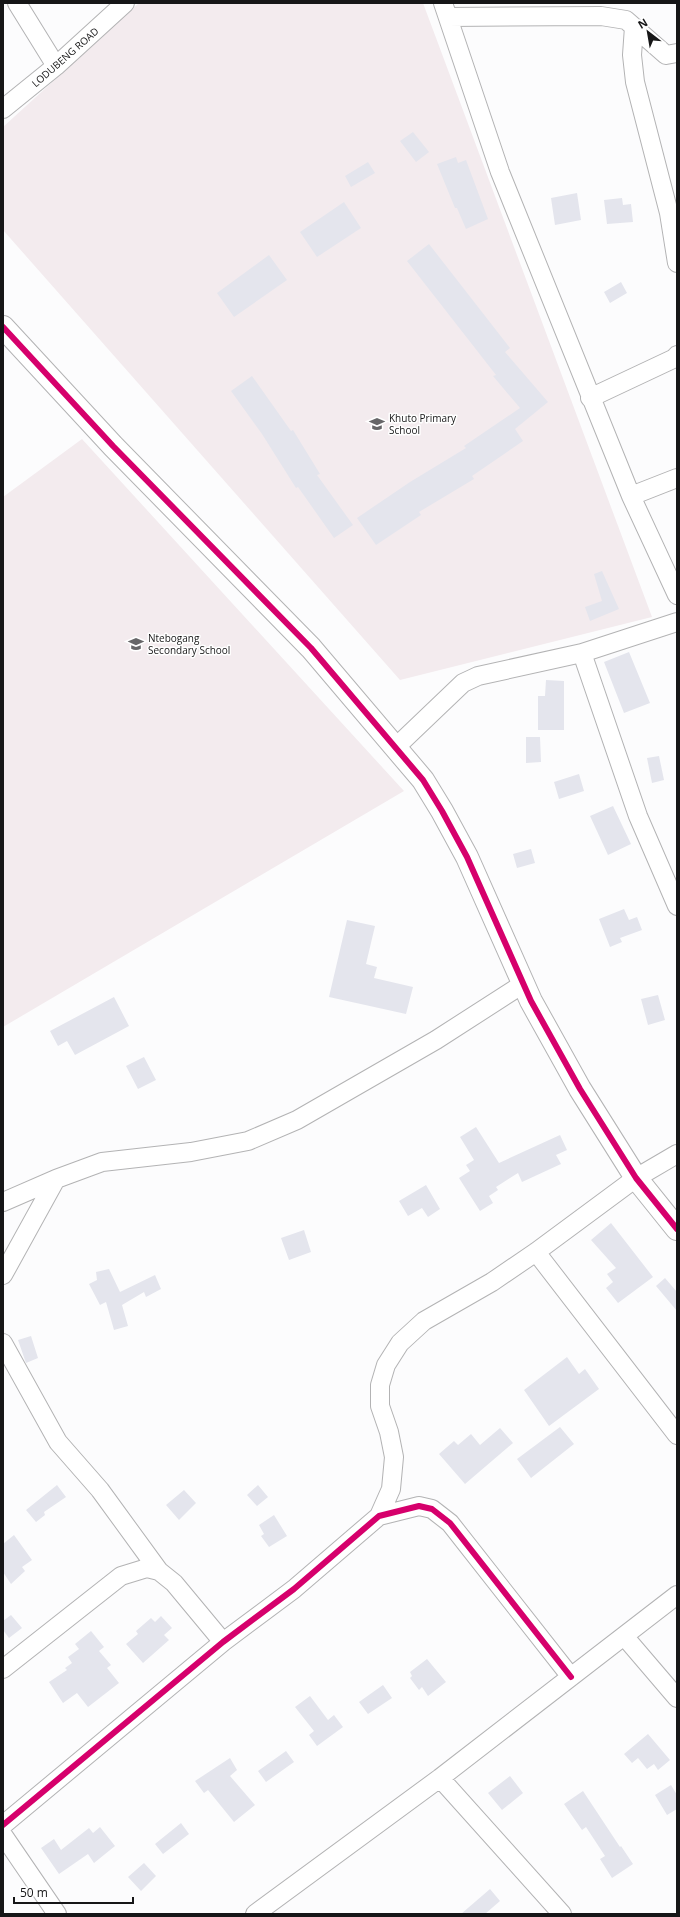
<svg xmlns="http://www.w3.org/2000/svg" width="680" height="1917" font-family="'Open Sans',sans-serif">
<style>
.education{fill:#f3ebee}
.building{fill:#e4e5ed}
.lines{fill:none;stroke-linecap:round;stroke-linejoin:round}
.street-casing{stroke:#b3b3b4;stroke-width:20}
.secondary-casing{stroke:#b3b3b4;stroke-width:24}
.street{stroke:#fff;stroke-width:18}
.secondary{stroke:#fff;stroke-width:22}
.cycleway-casing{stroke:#fff;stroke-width:8}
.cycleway{stroke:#d6006c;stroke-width:6}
.labels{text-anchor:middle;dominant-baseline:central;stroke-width:3;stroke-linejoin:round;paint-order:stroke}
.street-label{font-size:10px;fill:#161617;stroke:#fff}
.poi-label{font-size:10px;fill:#161617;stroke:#fff;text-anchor:start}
</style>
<rect width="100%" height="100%" fill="#fcfcfd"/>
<path class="education" d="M139 3H423L652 617 400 680 3 230V127Z
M82 439 404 791 3 1027V497Z"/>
<path class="building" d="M413 132 429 152 416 162 400 141Z
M456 157 458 163 466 160 488 219 466 229 457 208H455L437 164Z
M368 162 375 173 351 187 345 176Z
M577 193 581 220 555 225 551 198Z
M622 198 623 205 631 204 633 222 607 224 604 200Z
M344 202 361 228 317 257 300 232Z
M429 244 510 348 505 352 548 402 515 429 523 441 472 476 474 479 419 512 421 515 376 545 357 518 410 482 466 448 464 446 520 408 493 376 496 375 407 261Z
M269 255 287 280 234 317 217 293Z
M621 282 627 293 610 303 604 292Z
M252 376 291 431 293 430 320 474 317 475 353 525 334 538 298 487 296 488 262 434 231 391Z
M602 571 619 609 590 621 585 607 602 601 594 574Z
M629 652 650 703 624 713 604 662Z
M546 680 564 681V730H538V696H545Z
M526 737H540L541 762 526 763Z
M659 756 664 780 652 783 647 758Z
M579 774 584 791 559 799 554 782Z
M613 806 631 844 608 855 590 816Z
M531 849 535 863 517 868 513 854Z
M624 909 629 920 637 917 642 930 620 938 622 942 610 947 599 919Z
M347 920 375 926 366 964 377 967 374 978 413 987 406 1014 329 997Z
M658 995 665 1020 648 1025 641 999Z
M114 997 129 1026 75 1055 67 1041 58 1046 50 1031Z
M144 1057 156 1080 138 1089 126 1066Z
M476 1127 499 1163 560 1135 567 1150 556 1155 561 1164 522 1182 518 1173 496 1187 498 1190 489 1196 493 1203 480 1211 459 1178 470 1171 466 1165 474 1160 460 1137Z
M426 1185 440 1209 428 1217 422 1208 408 1216 399 1201Z
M611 1223 653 1277 618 1303 606 1288 613 1282 607 1274 616 1268 591 1240Z
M304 1230 311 1252 289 1260 281 1238Z
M109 1269 120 1292 155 1275 161 1289 146 1297 144 1292 122 1305 128 1326 114 1330 106 1302 100 1305 89 1284 97 1280 96 1272Z
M665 1278 677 1292V1311L656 1286Z
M31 1336 38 1358 26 1363 18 1340Z
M567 1357 579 1374 585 1369 599 1389 549 1426 524 1390Z
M560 1427 574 1444 531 1478 517 1459Z
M500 1428 513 1443 465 1484 439 1454 454 1441 458 1445 471 1434 480 1445Z
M57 1485 66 1497 44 1512 45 1515 36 1522 26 1510Z
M258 1485 268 1497 257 1506 247 1495Z
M184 1490 196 1503 179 1520 166 1505Z
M274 1515 287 1536 269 1547 261 1536 264 1534 259 1525Z
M14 1535 32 1560 22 1567 25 1571 11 1584 3 1572V1544Z
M11 1615 22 1628 9 1638 3 1630V1621Z
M161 1616 172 1628 164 1635 169 1640 143 1663 126 1644 138 1634 136 1631 151 1618 155 1622Z
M91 1631 104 1647 99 1651 111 1665 107 1668 119 1683 88 1707 77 1693 63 1703 49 1682 67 1670 65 1668 72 1663 68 1657 79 1649 75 1644Z
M427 1659 446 1682 428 1696 422 1687 419 1690 410 1678 412 1676 410 1672Z
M383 1685 392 1698 368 1714 359 1702Z
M310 1696 328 1720 334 1715 343 1727 317 1746 309 1735 314 1731 295 1707Z
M648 1734 670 1760 658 1770 654 1764 647 1769 638 1758 632 1763 624 1754Z
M286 1751 294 1762 266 1782 258 1771Z
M230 1758 237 1770 230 1776 255 1805 234 1822 208 1790 204 1793 195 1781Z
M510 1776 523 1793 502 1810 488 1793Z
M671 1785 677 1795V1809L667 1815 655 1795Z
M583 1791 620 1847 621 1846 633 1864 612 1878 600 1859 605 1856 586 1827 582 1830 564 1804Z
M181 1823 189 1834 163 1854 155 1844Z
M100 1827 115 1846 94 1863 88 1854 59 1874 41 1848 54 1839 61 1850 89 1828 93 1833Z
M144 1863 156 1876 141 1891 128 1877Z
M490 1889 500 1901 485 1914H461Z"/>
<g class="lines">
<g class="street-casing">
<path id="street" d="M17 3 56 66
M443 3 500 172 631 496 677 595
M448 17 601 16 626 20 666 55 677 53
M634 27 632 55 635 82 669 213 677 263
M3 109 56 66 125 3
M590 398 675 358 677 355
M631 496 677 478
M582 653 638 816 677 906
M396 747 463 683 478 676 582 653 677 622
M3 1202 56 1179 102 1162 191 1152 248 1141 297 1120 436 1040 523 984
M536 1252 677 1435
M3 1275 56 1179
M3 1343 58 1442 100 1490 159 1571 174 1583 223 1642
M379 1516 391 1489 394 1457 389 1432 380 1406V1385L386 1365 400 1343 424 1321 492 1282 536 1252 636 1178 677 1154
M624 1636 677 1698
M3 1669 121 1576 147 1568 159 1571
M440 1778 562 1914
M3 1825 223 1642 294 1589 379 1516 419 1506 432 1509 450 1523 571 1677
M3 1835 57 1914
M255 1914 440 1778 677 1595"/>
</g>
<g class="secondary-casing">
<path id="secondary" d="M3 327 113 446 311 648 423 780 442 811 467 857 531 1001 580 1089 636 1178 677 1229"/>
</g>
<use href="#street" class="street"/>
<use href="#secondary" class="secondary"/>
<g class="cycleway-casing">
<path id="cycleway" d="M3 327 113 446 311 648 423 780 442 811 467 857 531 1001 580 1089 636 1178 677 1229
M3 1825 223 1642 294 1589 379 1516 419 1506 432 1509 450 1523 571 1677"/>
</g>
<use href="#cycleway" class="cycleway"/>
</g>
<defs>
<g id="school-bare" transform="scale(1.2)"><path d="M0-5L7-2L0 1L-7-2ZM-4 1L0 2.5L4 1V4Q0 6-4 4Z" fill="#666668" stroke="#fff" stroke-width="2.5" paint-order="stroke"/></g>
</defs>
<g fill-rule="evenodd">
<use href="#school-bare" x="377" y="424"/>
<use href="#school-bare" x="136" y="644"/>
</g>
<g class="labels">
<g class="street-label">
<text transform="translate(65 57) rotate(-41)">LODUBENG ROAD</text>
</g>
<g class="poi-label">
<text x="389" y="418">Khuto Primary<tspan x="389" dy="12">School</tspan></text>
<text x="148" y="638">Ntebogang<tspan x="148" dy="12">Secondary School</tspan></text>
</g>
</g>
<rect width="680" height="1917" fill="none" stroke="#161617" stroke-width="8"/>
<g transform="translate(648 32) rotate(329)" stroke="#ffffff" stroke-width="3" paint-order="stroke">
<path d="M0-3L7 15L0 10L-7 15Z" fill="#161617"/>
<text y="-6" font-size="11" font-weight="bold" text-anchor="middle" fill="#161617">N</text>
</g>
<path d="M14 1897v6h119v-6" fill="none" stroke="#161617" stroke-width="2"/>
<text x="20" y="1897" font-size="12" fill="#161617" stroke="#ffffff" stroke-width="3" paint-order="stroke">50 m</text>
</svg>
